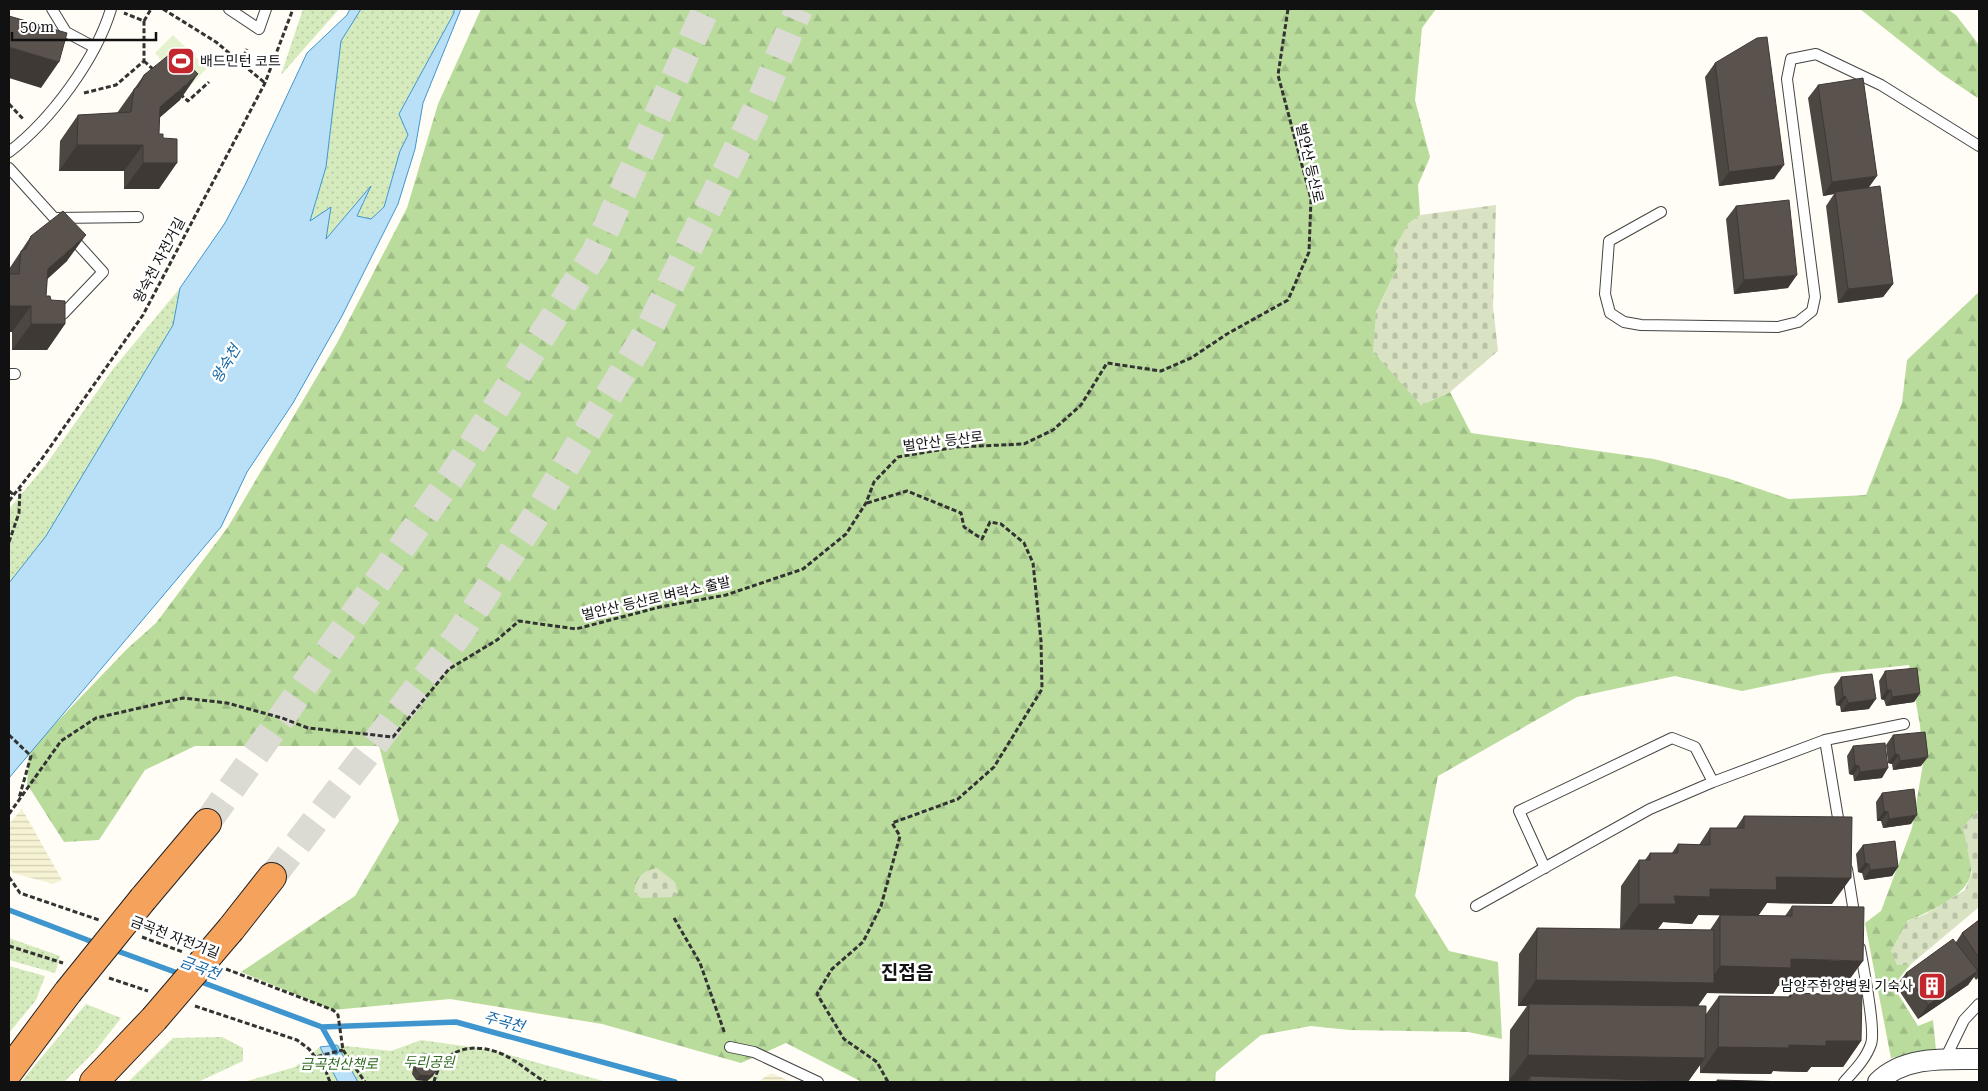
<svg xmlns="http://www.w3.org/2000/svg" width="1988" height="1091" font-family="'Roboto Serif','Noto Sans KR',serif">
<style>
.farmland{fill:url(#farmland-rules)}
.grass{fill:url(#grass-dots)}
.forest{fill:url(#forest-firs)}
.cemetery{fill:url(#cemetery-stones)}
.pitch{fill:#e6f2cf}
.water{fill:#b9e0f7;stroke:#3f96cf}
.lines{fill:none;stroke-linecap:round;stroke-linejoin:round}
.stream{stroke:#3f96cf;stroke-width:5.5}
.highway-tunnel{stroke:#dbdad3;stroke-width:28;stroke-dasharray:28 14;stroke-linecap:butt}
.lane-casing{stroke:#444;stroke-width:12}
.street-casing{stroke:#444;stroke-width:22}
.highway-casing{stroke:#222;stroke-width:30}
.path{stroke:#333;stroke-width:3;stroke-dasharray:5 2.5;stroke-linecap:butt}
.lane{stroke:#fff;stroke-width:10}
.street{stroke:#fff;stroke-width:20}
.highway{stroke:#f5a25d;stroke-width:28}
.highway-bridge-casing{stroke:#222;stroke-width:30;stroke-linecap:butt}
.highway-bridge{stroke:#f5a25d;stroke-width:28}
.wall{fill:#4d4742;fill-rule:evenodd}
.shaded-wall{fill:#3f3936}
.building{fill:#5a524d;stroke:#3f3936}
.labels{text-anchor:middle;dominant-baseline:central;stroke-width:5;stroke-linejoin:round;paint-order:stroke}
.poi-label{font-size:14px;fill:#111;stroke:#fff;text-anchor:start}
.street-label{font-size:14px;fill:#111;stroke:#fff}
.park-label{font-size:14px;font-style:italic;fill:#2f6b1f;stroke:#fff}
.water-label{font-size:15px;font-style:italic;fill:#1768a6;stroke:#fff}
.district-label{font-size:19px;font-weight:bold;fill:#111;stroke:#fff}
</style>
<defs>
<pattern id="farmland-rules" width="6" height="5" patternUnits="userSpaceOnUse" patternTransform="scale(1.25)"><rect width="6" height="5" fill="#f6f3d4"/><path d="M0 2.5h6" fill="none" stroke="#d2cfb5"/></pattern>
<pattern id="grass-dots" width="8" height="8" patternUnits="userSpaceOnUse" patternTransform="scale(1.25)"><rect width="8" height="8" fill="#d5ebbd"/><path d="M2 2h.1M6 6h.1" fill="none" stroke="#b6c8a1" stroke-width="1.8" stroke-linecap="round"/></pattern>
<pattern id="forest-firs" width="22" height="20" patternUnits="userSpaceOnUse" patternTransform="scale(1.25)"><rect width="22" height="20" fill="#b9dc9c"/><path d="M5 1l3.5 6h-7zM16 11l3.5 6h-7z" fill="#9ebc85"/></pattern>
<pattern id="cemetery-stones" width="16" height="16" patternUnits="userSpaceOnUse" patternTransform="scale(1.25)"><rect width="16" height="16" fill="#d9e3c4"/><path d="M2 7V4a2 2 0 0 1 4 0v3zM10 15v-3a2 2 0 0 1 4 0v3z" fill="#b9c2a7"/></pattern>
</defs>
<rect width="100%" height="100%" fill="#fffdf5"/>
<path class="farmland" d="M22 809 62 880 53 884 13 873 9 867V824Z
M771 1073 792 1082 759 1081Z"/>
<path class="grass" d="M303 9H339L281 75Z
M361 9H454V13L399 114 408 135 400 151 384 207 371 219 357 216 370 188 325 240 331 208 310 222 326 167 341 41Z
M180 288 173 325 46 536 9 583V509L45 466 113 369Z
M9 938 60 956 55 973 9 960Z
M9 966 45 976 36 1000 9 1033Z
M86 1004 121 1018 96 1050 64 1082H21Z
M222 1037 243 1048V1061L198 1082H128L173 1038Z
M421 1040 492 1050 607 1082H244L295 1067 320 1047 337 1045 391 1051Z"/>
<path class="forest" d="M481 9H1436L1422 28 1415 100 1430 157 1418 185 1420 215 1408 224 1398 266 1376 312 1421 405 1450 392 1471 433 1654 459 1727 478 1789 499 1866 495 1902 403 1907 360 1979 292V809L1963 827C1966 838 1973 863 1971 873 1968 896 1927 913 1907 921L1897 965H1910L1893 986 1918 1026 1933 1020 1936 1050 1891 1058 1865 923 1881 911 1912 828 1923 764 1920 725 1909 665 1823 674 1742 691 1675 676 1577 697 1438 776 1415 896 1449 951 1498 962 1502 1039 1468 1032 1349 1030 1311 1026 1261 1035 1216 1072 1215 1082H862L786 1043 741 1063 602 1024 450 999 333 1010 241 972 355 896 399 821 379 746H195L145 770 99 840 64 842 27 784 29 751 127 649 156 623 228 527 337 343 407 208 438 104Z
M1860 9H1947L1956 15 1979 45V99L1942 74Z"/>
<path class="cemetery" d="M1496 205 1493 307 1498 351 1450 392 1421 405 1373 352 1376 312 1398 266 1394 249 1408 224 1420 215Z
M1979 809V907L1910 965H1897L1891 951 1907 921 1926 914 1965 890 1972 873 1963 827Z
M657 868 675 882 678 893 674 897 641 898 634 893C636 878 642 871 657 868Z"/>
<path class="pitch" d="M173 35 207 68 188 88 155 53Z"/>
<path class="water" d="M350 9H361L341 41 326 167 310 221 331 207 326 239 371 186 357 216 371 219 384 207 400 151 408 135 399 114 454 13V9H461L423 103 415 149 398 204 342 316 293 403 247 472 221 527 9 778V583L46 536 173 325 180 288 225 223 245 185 307 53 347 15Z
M337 1045 358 1082H338L320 1047Z"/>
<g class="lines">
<path class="stream" d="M9 910 98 944
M112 949 183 975
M196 980 322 1027 336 1052
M322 1027 456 1022 675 1082"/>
<path class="highway-tunnel" d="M207 823 450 479 595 253 706 9
M272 877 459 634 537 514 649 329 761 100 799 9"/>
<g class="lane-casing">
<path id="lane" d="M52 9 66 32 94 47
M229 9 259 29 266 9
M9 152C51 120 96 59 111 9
M9 168 103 272 63 314
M1661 212 1609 241 1605 294 1610 313 1624 322 1641 325 1778 327 1798 322 1812 311 1815 297 1787 79 1791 59 1816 54 1881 85 1979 146
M55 218 138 217
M9 374H15
M1840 830 1825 740 1904 724
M1545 868 1519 811 1672 738 1695 747 1713 782
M1847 869 1855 919
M1476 906 1650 809 1713 782 1825 740
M730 1047 754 1052 818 1082
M1945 1059 1964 1020 1979 1004
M1844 1082C1854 1071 1866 1059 1871 1044 1876 1030 1863 966 1860 948"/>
</g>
<g class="street-casing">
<path id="street" d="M1878 1082C1904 1056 1945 1059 1979 1059"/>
</g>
<g class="highway-casing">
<path id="highway" d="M143 899 207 823
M231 929 272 877
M9 1071 68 992
M94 1082 154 1019"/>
</g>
<path class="path" d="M163 9 216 42 265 83
M144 21 151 9
M144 61 155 71
M240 63 247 49
M84 93 116 85 144 61V21L124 13
M180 94 188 101 209 82
M9 104 24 120
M9 491 14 495
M9 501 41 460 143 315 265 83 293 9
M867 503 907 491 961 513 964 527 982 539 990 522 1001 524 1024 543 1033 563 1041 641 1042 689 994 767 958 799 892 823 900 836 881 906 863 942 832 969 817 994 844 1039 877 1062 888 1082
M9 542 19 513 20 489
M9 735 31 756 19 798
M9 814 61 741 96 718 183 698 227 703 282 718 308 728 393 737 449 669 497 640 519 621 576 629 660 607 726 595 803 569 846 534 866 503 874 482 898 457 957 447 1024 444 1053 430 1081 405 1107 363 1161 371 1191 358 1227 334 1288 300 1309 252 1311 199 1278 75 1288 9
M9 877 20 893 99 920
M674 918 700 963 725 1034
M142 937 183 952
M9 946 63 963
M226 969 333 1010 338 1015 343 1050
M109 978 148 991
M195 1006 297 1040 309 1049 315 1057 343 1050
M343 1050 365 1082
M320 1056 330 1082
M434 1082C441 1051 468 1042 497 1052 515 1058 529 1073 546 1082"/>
<use href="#lane" class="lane"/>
<use href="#street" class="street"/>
<use href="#highway" class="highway"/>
<g class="highway-bridge-casing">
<path id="highway-bridge" d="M68 992 143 899
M154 1019 231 929"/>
</g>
<use href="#highway-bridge" class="highway-bridge"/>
</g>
<path class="wall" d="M1715 63 1774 179 1719 186 1705 77Z
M144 75 180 100 159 118V189H124V171H59L60 141 78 115 117 113Z
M1818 85 1869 187 1893 284 1883 297 1838 303 1826 206 1834 194 1823 196 1808 98Z
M1736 206 1788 288 1734 294 1726 219Z
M31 236 67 261 47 279 46 296 51 300 65 324 47 350H12V332H9V269Z
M1885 671 1920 693 1914 702 1886 706 1884 700 1881 699 1879 681Z
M1841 677 1869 709 1841 712 1840 706 1836 705 1834 687Z
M1893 735 1921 766 1893 770 1892 764 1888 763 1886 745Z
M1853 746 1882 778 1854 781 1853 775 1849 774 1847 756Z
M1882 793 1911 824 1883 828 1881 821H1877L1876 802Z
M1744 816 1832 904 1767 903 1758 916H1785L1792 906 1844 987 1778 986 1773 994 1707 993 1698 1005 1706 1014 1719 996 1788 997 1791 993 1823 994 1826 990 1861 1041 1843 1067H1811L1807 1072 1773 1071 1771 1074 1700 1073V1065L1688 1081 1702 1082H1526L1527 1081H1509L1510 1030 1527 1006H1518L1519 954 1537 928 1620 929 1621 886 1639 860H1645L1650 853H1672L1678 844 1699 845 1710 828H1736ZM1698 915H1720L1710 930 1658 929 1663 922 1692 924Z
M1863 845 1898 867 1892 876 1864 880 1862 873 1858 872 1856 854Z
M1979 920V977L1976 980 1974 977 1968 985 1918 1019 1896 986 1906 973 1956 942 1962 933Z
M417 1058 433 1076 427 1081 416 1080 412 1074 414 1063Z"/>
<path class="shaded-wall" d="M9 47 59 62 41 88 9 78Z
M198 74 180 100 142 133 160 107Z
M77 145H143L124 171H59Z
M143 163H177L159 189H124Z
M1784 165 1774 179 1719 186 1729 172Z
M1877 176 1867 190 1835 192 1834 194 1823 196 1832 182Z
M86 235 67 261 30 295 48 269Z
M1797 275 1788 288 1734 294 1744 280Z
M1893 284 1883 297 1838 303 1848 289Z
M9 306H31L12 332H9Z
M31 324H65L47 350H12Z
M1887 690H1891L1884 700 1881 699Z
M1920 693 1914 702 1886 706 1892 697Z
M1843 696 1846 697 1840 706 1836 705Z
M1876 699 1869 709 1841 712 1848 703Z
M1895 754 1899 755 1892 764 1888 763Z
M1928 757 1921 766 1893 770 1900 761Z
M1855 765 1859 766 1853 775 1849 774Z
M1888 768 1882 778 1854 781 1860 772Z
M1884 811 1888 812 1881 821H1877Z
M1917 815 1911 824 1883 828 1889 819Z
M1865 863 1869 864 1862 873 1858 872Z
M1898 867 1892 876 1864 880 1870 870Z
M1776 877 1851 878 1832 904 1767 903 1758 916 1698 915 1692 924 1663 922 1657 930H1620L1639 904 1710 889Z
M1791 959 1863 961 1844 987 1778 986 1773 994 1707 993 1696 1009 1529 1004 1527 1006H1518L1536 980 1708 983 1720 966Z
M1978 971 1968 985 1918 1019 1928 1005Z
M1826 1041H1861L1843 1067H1811L1807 1072 1773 1071 1771 1074 1700 1073 1718 1047Z
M1528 1055 1705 1058 1688 1082 1530 1076 1527 1081H1509Z
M436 1071 433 1076 427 1081 416 1080 420 1075Z"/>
<path class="building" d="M9 16 67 33 59 62 9 47Z
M1767 37 1784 165 1729 172 1715 63 1757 38Z
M175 50 198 74 160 107 159 134H163V138L177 139V163H143V145H77L78 115 131 112 134 89 138 87 144 75Z
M1863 78 1877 176 1832 182 1818 85Z
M1880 186 1893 284 1848 289 1835 192Z
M1789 200 1797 275 1744 280 1736 206Z
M63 211 86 235 48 269 46 296H50L51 300 65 301V324H31V306H9V274H19L21 251 26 249 31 236Z
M1917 668 1920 693 1892 697 1891 690H1887L1885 671Z
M1872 674 1876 699 1848 703 1846 697 1843 696 1841 677Z
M1925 732 1928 757 1900 761 1899 755 1895 754 1893 735Z
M1885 743 1888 768 1860 772 1859 766 1855 765 1853 746Z
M1914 789 1917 815 1889 819 1888 812 1884 811 1882 793Z
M1744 816 1852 817 1851 878 1776 877 1777 890 1710 889V897L1674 896 1676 904H1639V860H1650V853H1678V844L1710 845V828H1744Z
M1895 841 1898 867 1870 870 1869 864 1865 863 1863 845Z
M1792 906 1864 907 1863 961 1791 959V968L1720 966V915L1792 916Z
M1979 920V958L1962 933Z
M1537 928 1714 930V983L1536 980Z
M1953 939 1978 971 1928 1005 1906 973Z
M1826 990 1862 991 1861 1041H1826V1046L1789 1045V1048L1718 1047 1719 996 1791 997V993L1826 994Z
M1529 1004 1706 1006 1705 1058 1528 1055Z
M424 1054 431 1055 437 1064 436 1071 430 1076 420 1075 415 1069 417 1058Z
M1530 1076 1702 1082H1530Z
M1717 1080 1789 1082H1717Z"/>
<defs>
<g id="stadium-square" transform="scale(1.4375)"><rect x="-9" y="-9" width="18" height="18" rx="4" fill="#c4262e" stroke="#fff"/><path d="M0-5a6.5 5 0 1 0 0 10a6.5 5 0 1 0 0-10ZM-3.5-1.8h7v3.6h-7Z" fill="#fff"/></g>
<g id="building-square" transform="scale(1.4375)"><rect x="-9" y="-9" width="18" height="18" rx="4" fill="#c4262e" stroke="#fff"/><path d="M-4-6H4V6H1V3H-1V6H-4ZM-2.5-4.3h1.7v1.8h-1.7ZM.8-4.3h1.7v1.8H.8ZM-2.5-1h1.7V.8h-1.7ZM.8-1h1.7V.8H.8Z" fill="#fff"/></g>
</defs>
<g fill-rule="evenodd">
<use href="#stadium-square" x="181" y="61"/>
<use href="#building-square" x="1932" y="986"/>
</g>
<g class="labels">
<g class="poi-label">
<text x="200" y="61">배드민턴 코트</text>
<text x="1913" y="986" text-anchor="end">남양주한양병원 기숙사</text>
</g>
<g class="street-label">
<text transform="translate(1310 163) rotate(77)">벌안산 등산로</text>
<text transform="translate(159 260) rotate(-62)">왕숙천 자전거길</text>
<text transform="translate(943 441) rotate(-7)">벌안산 등산로</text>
<text transform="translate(656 598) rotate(-13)">벌안산 등산로 벼락소 출발</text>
<text transform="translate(175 937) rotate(21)">금곡천 자전거길</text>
</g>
<g class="park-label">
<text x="429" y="1062">두리공원</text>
<text x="339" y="1064">금곡천산책로</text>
</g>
<g class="water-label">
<text transform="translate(226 364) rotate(-59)">왕숙천</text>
<text transform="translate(200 968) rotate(20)">금곡천</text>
<text transform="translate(504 1022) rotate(15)">주곡천</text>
</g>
<g class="district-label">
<text x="907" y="972">진접읍</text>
</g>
</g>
<rect width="1988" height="1091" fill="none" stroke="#111111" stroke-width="20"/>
<path d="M12 32v8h144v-8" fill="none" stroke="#111111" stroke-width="2.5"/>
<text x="20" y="32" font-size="15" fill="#111111" stroke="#ffffff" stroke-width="4" paint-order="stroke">50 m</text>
</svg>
